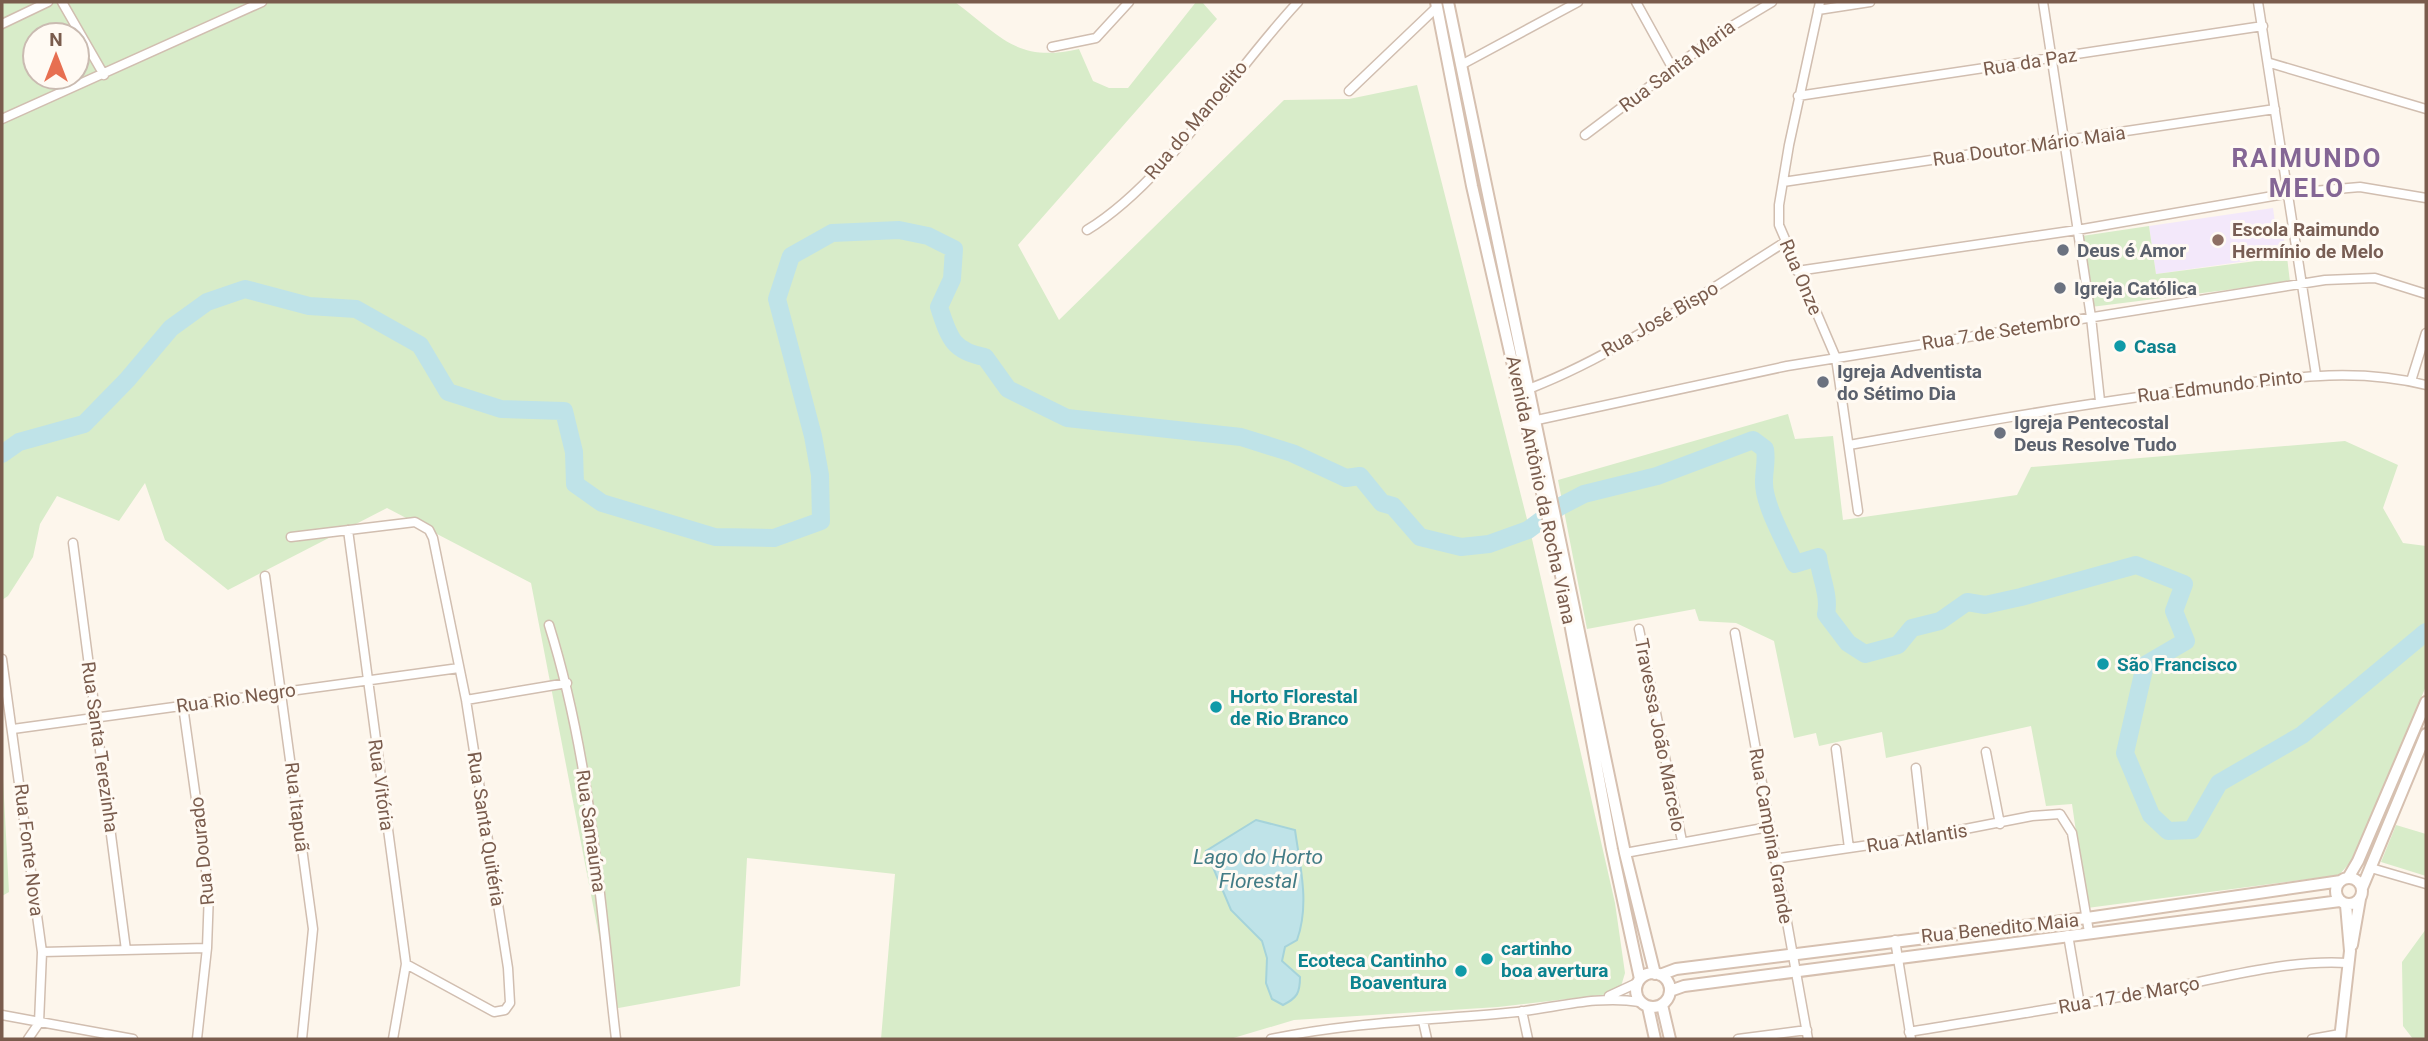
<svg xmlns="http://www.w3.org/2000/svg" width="2428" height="1041" font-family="Roboto,sans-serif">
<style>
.education{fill:#f3e8fa}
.green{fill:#d8ecc9;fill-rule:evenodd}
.water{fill:#bfe3e8;stroke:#a5d3da;stroke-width:2}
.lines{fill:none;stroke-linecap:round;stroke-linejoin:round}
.river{stroke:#bfe3e8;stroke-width:18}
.street-casing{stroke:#d1beb0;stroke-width:11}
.secondary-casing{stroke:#d6c0b0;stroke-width:14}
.street{stroke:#fff;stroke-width:8}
.secondary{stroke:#fff;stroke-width:10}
.education-dot{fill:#8d6e63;stroke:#fffaf3;stroke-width:2.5}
.worship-dot{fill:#6b7280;stroke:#fffaf3;stroke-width:2.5}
.culture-dot{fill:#0f9aa8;stroke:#fffaf3;stroke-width:2.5}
.labels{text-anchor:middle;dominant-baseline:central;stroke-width:6;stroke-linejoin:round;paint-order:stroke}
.street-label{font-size:19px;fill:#7a5c4d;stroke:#fffaf3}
.education-label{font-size:19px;font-weight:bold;fill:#785e54;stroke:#fffaf3;text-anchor:start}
.worship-label{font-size:19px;font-weight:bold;fill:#5b616d;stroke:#fffaf3;text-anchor:start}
.culture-label{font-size:19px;font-weight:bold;fill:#0d838f;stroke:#fffaf3;text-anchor:start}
.water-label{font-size:21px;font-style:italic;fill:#437c86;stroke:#fffaf3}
.district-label{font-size:26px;font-weight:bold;letter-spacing:2px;fill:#846695;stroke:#fffaf3}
</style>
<rect width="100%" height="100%" fill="#fdf6ec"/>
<path class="education" d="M2273 208 2277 238 2284 237V242L2279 243 2281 256 2156 274 2149 226Z"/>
<path class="green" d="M2 2H955C1002 37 1017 63 1079 49L1093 81 1109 88H1128L1196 2H1202L1217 19 1018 245 1059 320 1284 100 1349 99 1417 85 1532 539 1615 903 1625 973 1619 993 1498 1007 1294 1020 1230 1039H881L895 874 747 858 740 986 613 1009 531 583 387 508 228 590 165 540 145 483 119 521 57 496 40 524 33 557 8 596 2 600ZM35 35H77V77H35Z
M2149 226 2156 274 2287 257 2290 282 2091 307 2082 236Z
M1788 414 1795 439 1833 436 1843 520 2017 495 2031 467 2345 441 2398 465 2383 508 2403 543 2426 546V686L2356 856 2339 875 2087 908 2072 804 2046 806 2031 726 1886 758 1882 732 1819 746 1816 733 1794 738 1774 641 1736 623 1699 621 1695 609 1587 629 1558 480Z
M2 760 9 892 2 896Z
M2396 825 2426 834V876L2381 862Z
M2426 929V1039H2413L2403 1026 2402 962Z"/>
<path class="water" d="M1256 820 1295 830C1300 866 1310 904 1297 940L1285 947 1282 961 1300 977C1300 993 1297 998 1283 1005L1272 999 1266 983 1267 958 1262 941 1231 910 1206 851Z"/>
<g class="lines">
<path class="river" d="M2 454 19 442 84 424 127 380 171 328 207 302 245 289 309 306 356 309 420 345 448 392 501 409 564 411 574 452 575 484 602 503 715 537 774 538 821 521 820 475 813 436 777 299 791 256 832 233 899 230 928 236 954 249 952 279 939 307C949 337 952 351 985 357L1008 389 1067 418 1241 437 1292 453 1346 478 1360 476 1382 503 1393 506 1420 537 1461 547 1489 544 1528 530 1559 507 1584 494 1657 476 1753 440 1765 449C1767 462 1764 469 1764 481 1763 504 1786 543 1795 564L1818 557C1820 576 1830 595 1826 614L1848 643 1865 654 1898 645 1912 628 1940 621 1967 602 1985 605 2021 597 2136 565 2184 584 2174 611 2186 641 2145 665 2125 753 2151 815 2168 831 2192 830 2219 783 2302 735 2426 632"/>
<g class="street-casing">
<path id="street" d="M62 2 104 75
M1636 2 1673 69
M1820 2 1789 145 1779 205V225L1836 358 1858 511
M2043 2 2091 317 2100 401
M2258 2 2316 375
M1818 10 1870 2
M2 24 48 2
M1052 47 1096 38 1129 2
M2270 63 2426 109
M1461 65 1578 2
M1349 91 1437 7
M1798 96 2263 26
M2 119 262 2
M1585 135 1722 32 1772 2
M1783 182 2275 109
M1087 230C1167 181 1232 72 1298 2
M1797 271 2077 230 2290 193 2360 187 2426 198
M2411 381 2426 333
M1531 388C1619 354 1705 292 1785 242
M1537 420 1787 366 2325 280 2375 278 2426 294
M1849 445C1968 424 2086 403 2205 388 2280 379 2352 366 2426 385
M348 530 406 964 393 1039
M291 537 415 522 429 530 433 538 466 700 508 968 510 1003 505 1010 494 1012 406 964
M73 543 126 950
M265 576 313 929 302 1039
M549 625C591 759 600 901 616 1039
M1639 629 1682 841
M1735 633 1808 1039
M2 659 42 952 39 1023 28 1039
M466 700 567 683
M183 706 209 892 207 948 197 1039
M13 729 459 668
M1836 749 1849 848
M1986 752 2000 824
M1916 768 1924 837
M1625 853 1769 827
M1774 859 1924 837 2032 816 2060 814 2072 833 2089 932
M2371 868 2426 884
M2068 935 2080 1005
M1895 940 1911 1039
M42 952 207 948
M1609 996 1637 983
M1522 1011 1528 1039
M2 1015 133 1039
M1423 1021 1427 1039
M1909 1032C1994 1018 2079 1005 2163 989 2223 978 2288 959 2348 963
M1271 1039C1351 1022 1436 1020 1517 1012 1559 1007 1598 995 1640 1002
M1738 1039 1807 1030
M2312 1039 2340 1034"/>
</g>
<g class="secondary-casing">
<path id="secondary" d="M1436 2 1472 186 1562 580 1612 849 1640 979
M1448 2 1625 853 1655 974
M2336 891a13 13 0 1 1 26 0a13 13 0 1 1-26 0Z
M2348 878 2358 861 2426 702
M2362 888 2426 734
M2352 945 2360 899
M1636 990a17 17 0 1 1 34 0a17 17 0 1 1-34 0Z
M1660 975 1676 969 2087 918 2341 881
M1670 991 1684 986 2340 901
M1662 1005 1670 1039
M1648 1007 1655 1039
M2340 1039 2350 951 2346 905"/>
</g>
<use href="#street" class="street"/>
<use href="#secondary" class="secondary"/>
</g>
<circle class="education-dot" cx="2218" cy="240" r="7"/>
<g class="worship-dot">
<circle cx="2063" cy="250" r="7"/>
<circle cx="2060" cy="288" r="7"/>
<circle cx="1823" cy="382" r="7"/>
<circle cx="2000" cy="433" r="7"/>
</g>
<g class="culture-dot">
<circle cx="2120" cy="346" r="7"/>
<circle cx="2103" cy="664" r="7"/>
<circle cx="1216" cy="707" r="7"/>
<circle cx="1487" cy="959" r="7"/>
<circle cx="1461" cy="971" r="7"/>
</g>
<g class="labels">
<g class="street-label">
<text transform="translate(2030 62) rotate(-9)">Rua da Paz</text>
<text transform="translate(1677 66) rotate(-37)">Rua Santa Maria</text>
<text transform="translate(1196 120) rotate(-50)">Rua do Manoelito</text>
<text transform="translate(2029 146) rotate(-8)">Rua Doutor Mário Maia</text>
<text transform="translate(1801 277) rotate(67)">Rua Onze</text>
<text transform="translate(1660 319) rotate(-30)">Rua José Bispo</text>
<text transform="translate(2001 331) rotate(-9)">Rua 7 de Setembro</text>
<text transform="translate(2220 386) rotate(-7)">Rua Edmundo Pinto</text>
<text transform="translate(1541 490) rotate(78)">Avenida Antônio da Rocha Viana</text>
<text transform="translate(236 698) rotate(-8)">Rua Rio Negro</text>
<text transform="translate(1660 735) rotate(79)">Travessa João Marcelo</text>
<text transform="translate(100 747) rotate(82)">Rua Santa Terezinha</text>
<text transform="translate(381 785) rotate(82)">Rua Vitória</text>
<text transform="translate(297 807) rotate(83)">Rua Itapuã</text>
<text transform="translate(486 829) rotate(81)">Rua Santa Quitéria</text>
<text transform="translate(591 831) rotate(82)">Rua Samaúma</text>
<text transform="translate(1771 836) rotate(80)">Rua Campina Grande</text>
<text transform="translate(1917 838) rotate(-9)">Rua Atlantis</text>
<text transform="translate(29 850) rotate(83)">Rua Fonte Nova</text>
<text transform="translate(202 851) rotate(-96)">Rua Dourado</text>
<text transform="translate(2000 928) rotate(-6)">Rua Benedito Maia</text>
<text transform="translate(2129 995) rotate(-10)">Rua 17 de Março</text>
</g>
<g class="education-label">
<text x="2232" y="229">Escola Raimundo<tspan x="2232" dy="22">Hermínio de Melo</tspan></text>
</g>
<g class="worship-label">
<text x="2077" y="250">Deus é Amor</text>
<text x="2074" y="288">Igreja Católica</text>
<text x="1837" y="371">Igreja Adventista<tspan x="1837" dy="22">do Sétimo Dia</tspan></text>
<text x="2014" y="422">Igreja Pentecostal<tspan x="2014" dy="22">Deus Resolve Tudo</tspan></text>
</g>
<g class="culture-label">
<text x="2134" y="346">Casa</text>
<text x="2117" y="664">São Francisco</text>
<text x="1230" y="696">Horto Florestal<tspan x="1230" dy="22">de Rio Branco</tspan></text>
<text x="1501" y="948">cartinho<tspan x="1501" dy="22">boa avertura</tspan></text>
<text x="1447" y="960" text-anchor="end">Ecoteca Cantinho<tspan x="1447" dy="22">Boaventura</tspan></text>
</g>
<g class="water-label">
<text x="1258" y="857">Lago do Horto<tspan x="1258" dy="24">Florestal</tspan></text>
</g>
<g class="district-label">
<text x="2307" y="158">RAIMUNDO<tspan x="2307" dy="30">MELO</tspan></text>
</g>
</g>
<rect width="2428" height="1041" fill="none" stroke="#7a5c4d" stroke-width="7"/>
<g transform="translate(56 56)"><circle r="33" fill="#fffaf3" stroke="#cabbb1" stroke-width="2"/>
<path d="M0-5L12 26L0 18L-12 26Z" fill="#e76f51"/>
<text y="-10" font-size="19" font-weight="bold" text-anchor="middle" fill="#7a5c4d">N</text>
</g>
</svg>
